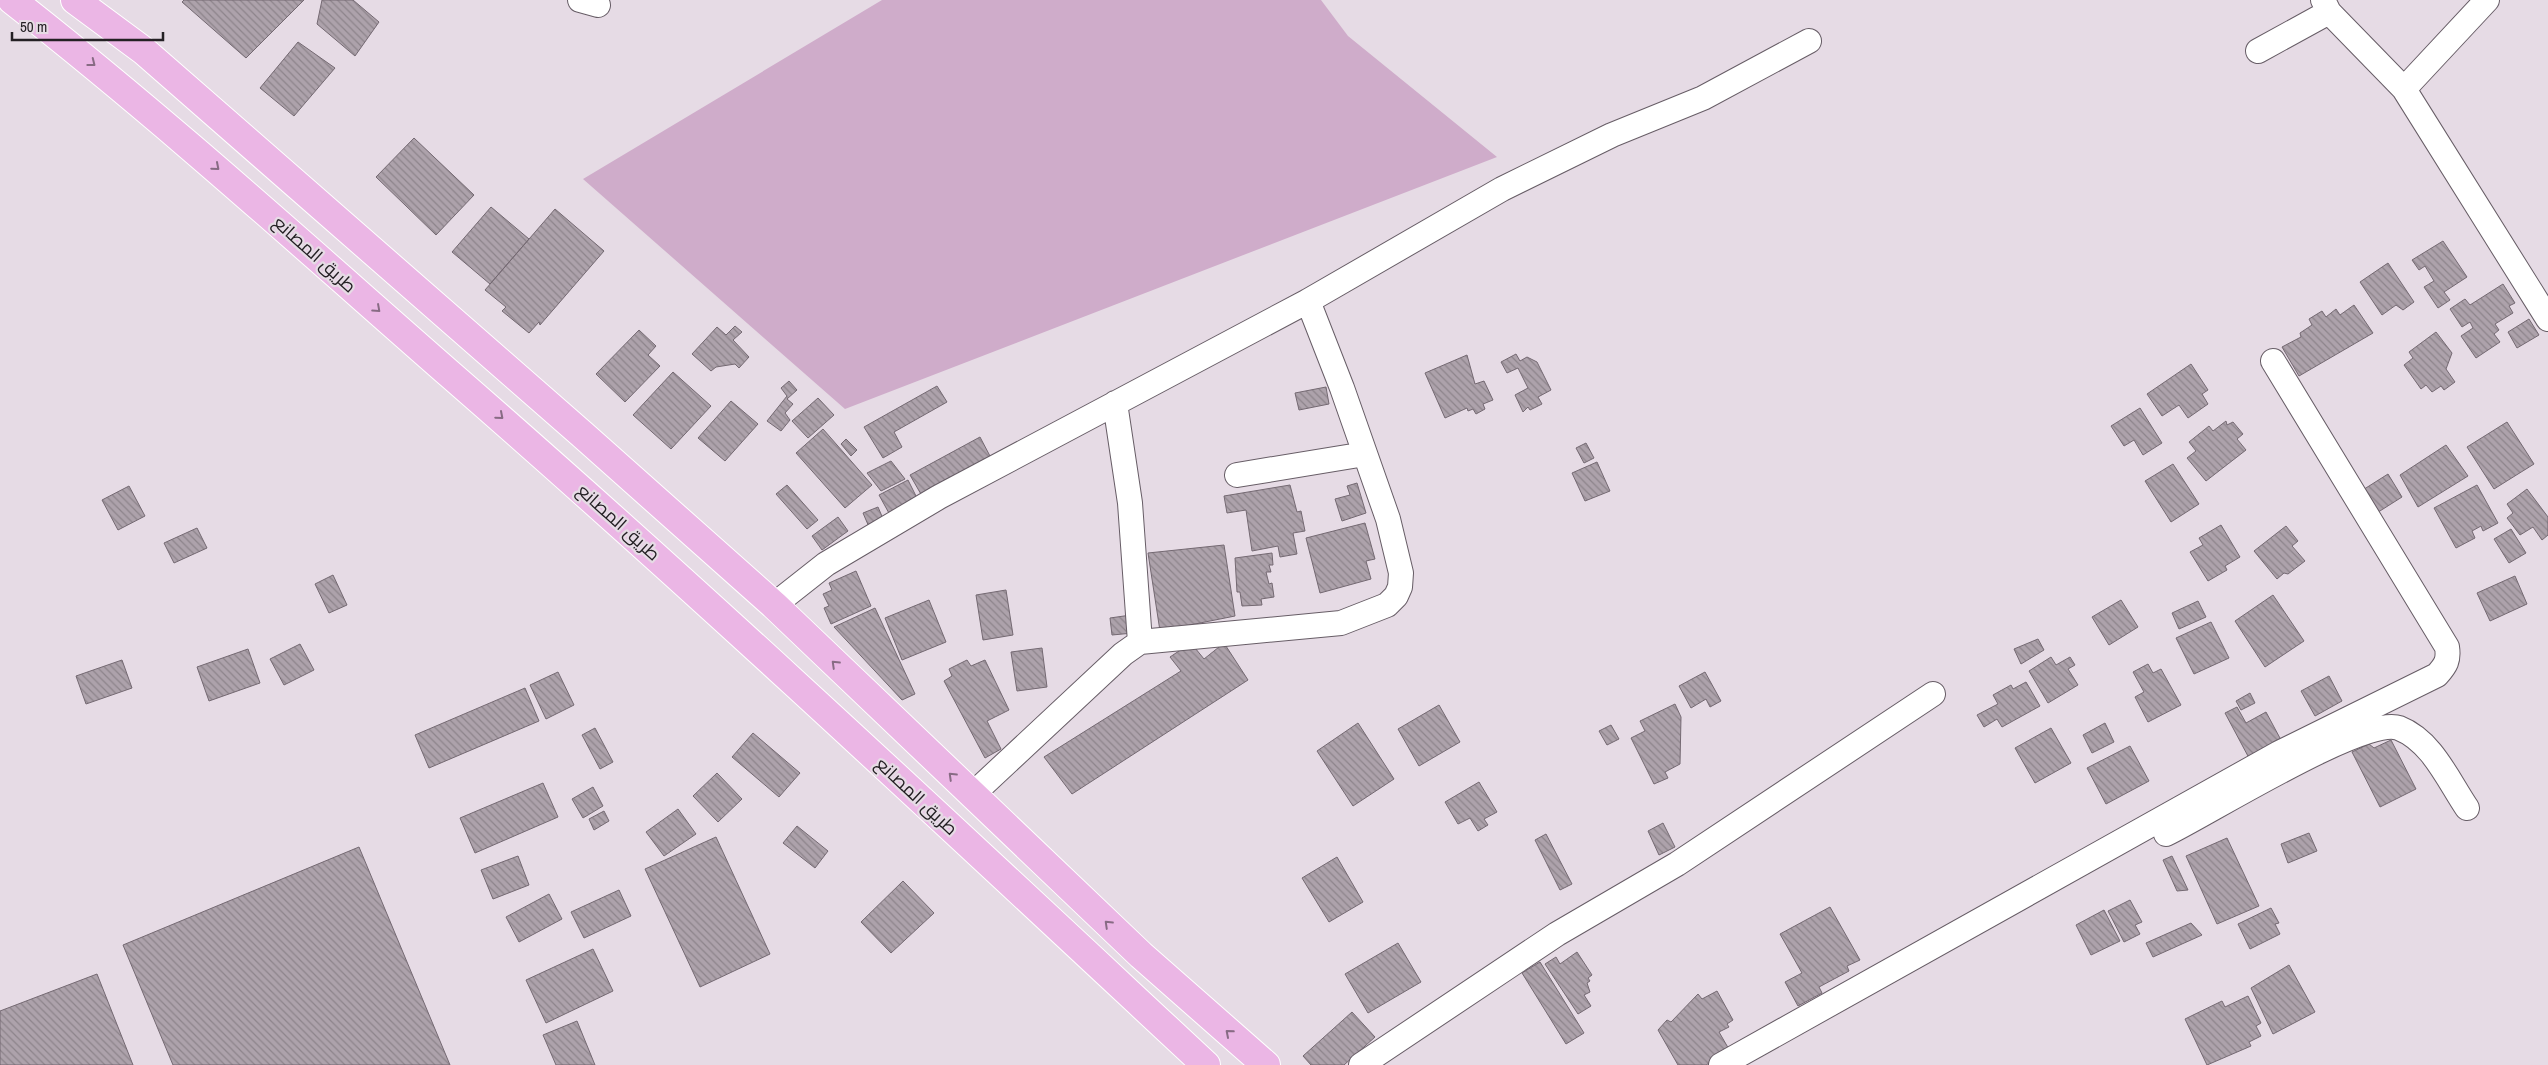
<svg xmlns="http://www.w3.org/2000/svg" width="2548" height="1065" font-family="'Archivo Narrow',Cairo,sans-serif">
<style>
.park{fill:#cfacca}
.building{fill:url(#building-back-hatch);stroke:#746972}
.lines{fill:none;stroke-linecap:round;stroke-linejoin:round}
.minor-casing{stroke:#675d66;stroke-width:26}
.primary-casing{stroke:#fff;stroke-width:30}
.minor{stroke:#fff;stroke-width:24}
.primary{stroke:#ebb6e5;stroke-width:28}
.oneway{stroke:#886b84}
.labels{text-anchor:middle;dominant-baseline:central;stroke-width:4.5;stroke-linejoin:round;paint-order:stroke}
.street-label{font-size:18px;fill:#242024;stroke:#e6dbe5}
</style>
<defs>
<pattern id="building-back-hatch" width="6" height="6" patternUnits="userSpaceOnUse" patternTransform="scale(1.25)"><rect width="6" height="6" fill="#ada2ab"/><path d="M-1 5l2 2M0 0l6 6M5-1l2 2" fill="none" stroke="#8d848b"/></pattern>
</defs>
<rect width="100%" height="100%" fill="#e6dbe5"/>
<path class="park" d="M882 0H1321L1348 36 1497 157 845 409 583 179Z"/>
<path class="building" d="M184 0H304L246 58 182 2Z
M322 0H353L379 22 355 56 317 24Z
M298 42 335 68 294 116 260 88Z
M414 138 474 195 436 235 376 177Z
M491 207 529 239 490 284 452 252Z
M555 209 604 251 540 325 539 322 529 333 502 311 506 307 485 290Z
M2443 241 2467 277 2444 292 2450 300 2438 308 2424 287 2434 281 2425 266 2419 270 2412 260Z
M2388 263 2414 302 2403 310 2396 305 2382 315 2360 282Z
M2503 284 2515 303 2509 306 2513 313 2495 324 2499 330 2494 334 2500 342 2476 358 2461 336 2473 328 2470 322 2462 327 2450 309 2465 299 2470 305Z
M2354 305 2373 333 2299 376 2282 347 2301 337 2300 333 2312 325 2309 319 2322 311 2326 317 2336 309 2340 315Z
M2529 319 2539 335 2517 348 2508 332Z
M735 326 742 332 733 340 749 357 739 368 735 364 716 367 711 371 692 354 717 327 726 335Z
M639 330 656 346 648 355 660 366 625 402 596 374Z
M2436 332 2452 353 2446 369 2455 382 2444 390 2441 386 2432 392 2426 385 2421 389 2404 365 2413 358 2409 352Z
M1516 354 1520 361 1527 357 1537 362 1551 390 1538 397 1542 404 1530 410 1528 407 1523 412 1515 395 1528 388 1518 368 1507 373 1501 362Z
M1467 355 1475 384 1484 381 1493 400 1483 404 1485 409 1476 414 1473 409 1468 411 1467 408 1445 418 1425 373Z
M2191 364 2208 390 2202 394 2208 404 2188 418 2179 405 2162 416 2147 394Z
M673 372 711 406 671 449 633 415Z
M789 381 797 390 787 399 793 404 785 413 790 420 781 431 767 421 787 396 781 388Z
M937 386 947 402 894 432 902 447 883 458 864 427Z
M1326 387 1329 404 1299 410 1295 393Z
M818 398 834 415 808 438 792 421Z
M731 401 758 424 725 461 698 438Z
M2140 408 2162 443 2143 455 2134 440 2124 446 2111 426Z
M2226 421 2227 425 2233 422 2243 434 2237 439 2246 450 2206 481 2187 458 2196 451 2189 442 2209 426 2213 431Z
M2507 422 2534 464 2494 489 2467 447Z
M823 429 872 485 845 508 796 453Z
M980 437 991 458 922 496 910 475Z
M846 439 857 450 851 456 841 444Z
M1586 443 1594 458 1584 463 1576 448Z
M2446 445 2468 476 2418 507 2400 475Z
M891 461 905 479 881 491 867 473Z
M1597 462 1610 491 1585 501 1572 473Z
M2173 464 2199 504 2171 522 2145 481Z
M2388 474 2402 497 2372 516 2358 493Z
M908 480 918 500 890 515 879 495Z
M1357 483 1366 513 1342 521 1335 499 1350 495 1347 486Z
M787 485 818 520 807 529 776 494Z
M1290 485 1297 512 1301 511 1305 531 1293 533 1297 554 1280 557 1278 546 1252 551 1246 510 1227 513 1224 496Z
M2477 485 2498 523 2483 531 2481 526 2472 531 2475 538 2456 548 2434 508Z
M129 486 145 516 118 530 102 500Z
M2527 489 2548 517V535L2542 540 2533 527 2520 535 2507 518 2513 513 2507 504Z
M878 507 884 521 869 527 863 513Z
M838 517 848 531 822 550 812 536Z
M1365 523 1375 559 1366 561 1371 579 1320 593 1306 538Z
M2221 525 2240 557 2225 566 2227 570 2208 581 2190 552 2203 545 2199 538Z
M2286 526 2298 541 2292 546 2305 561 2288 574 2284 573 2277 579 2254 551Z
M197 528 207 548 174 563 164 543Z
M2511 529 2526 553 2509 563 2494 539Z
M1224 545 1235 616 1160 631 1148 553Z
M1272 553 1273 565H1269L1271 572H1266L1269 584 1272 583 1274 597 1261 599 1262 605 1242 606 1240 592H1237L1235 558Z
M856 571 871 606 831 624 824 608 829 606 823 594 832 590 829 583Z
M333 575 347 605 329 613 315 584Z
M2515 576 2527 604 2490 621 2477 593Z
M1006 590 1013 635 983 640 976 595Z
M2273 595 2304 641 2265 667 2235 621Z
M929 600 946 642 902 660 885 618Z
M2121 600 2138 627 2109 645 2092 617Z
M2198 601 2206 617 2179 629 2172 613Z
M875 608 915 694 902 700 834 627Z
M1131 615 1133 633 1112 635 1110 618Z
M2211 622 2229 658 2194 674 2176 638Z
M2038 639 2044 650 2021 664 2014 649Z
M1191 643 1204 659 1224 643 1248 680 1072 794 1044 757 1181 671 1170 657Z
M300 644 314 670 284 685 270 659Z
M1042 648 1047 687 1017 691 1011 652Z
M248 649 260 683 209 701 197 667Z
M2051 657 2056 665 2070 657 2075 665 2068 669 2078 685 2048 703 2029 671Z
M122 660 132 688 86 704 76 676Z
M967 660 971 666 985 660 1009 710 987 721 1001 749 985 758 944 681 952 676 949 669Z
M2148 664 2153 673 2161 669 2181 705 2148 722 2135 697 2144 692 2133 672Z
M558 672 574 705 546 719 530 685Z
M1705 672 1721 701 1710 707 1706 699 1691 708 1679 686Z
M2329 676 2342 701 2315 716 2301 691Z
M2026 682 2040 706 2002 727 1997 719 1984 727 1977 715 1998 704 1993 695 2011 685 2013 689Z
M525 688 539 721 429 768 415 735Z
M2250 693 2255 703 2241 710 2236 701Z
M1675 704 1681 717 1680 764 1665 772 1668 778 1654 784 1631 738 1645 731 1640 721Z
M1439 705 1460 742 1419 766 1398 729Z
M2237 707 2246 723 2266 712 2281 740 2249 758 2225 713Z
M1358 723 1394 779 1353 806 1317 751Z
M2105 723 2114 742 2092 753 2083 735Z
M1611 725 1619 739 1607 745 1599 731Z
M595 728 613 762 600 769 582 735Z
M2051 728 2071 763 2035 783 2015 748Z
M753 733 800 773 779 797 732 757Z
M2391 740 2416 789 2380 807 2352 752 2369 744 2374 748Z
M2130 746 2149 781 2106 804 2087 768Z
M717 773 742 799 718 822 693 796Z
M1479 782 1497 812 1484 819 1488 825 1478 831 1470 818 1458 824 1445 802Z
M543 783 558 817 475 853 460 818Z
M593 787 603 806 583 818 572 799Z
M678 809 696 834 664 856 646 832Z
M604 811 609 821 594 830 589 819Z
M1663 823 1675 847 1659 855 1648 831Z
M797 826 828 851 815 868 783 843Z
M2309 833 2317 851 2288 863 2281 844Z
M1546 834 1572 884 1560 890 1535 840Z
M716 837 770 954 700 987 645 869Z
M2227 838 2259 906 2217 924 2186 856Z
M359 847 450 1065H173L123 945Z
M518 856 529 885 493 899 481 870Z
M2172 856 2188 890 2177 891 2163 860Z
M1337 857 1363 902 1329 922 1302 878Z
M903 881 934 913 891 953 861 922Z
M619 890 631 916 584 938 571 912Z
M549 894 562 919 519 942 506 917Z
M2130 900 2142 922 2135 925 2140 934 2124 942 2108 911Z
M1830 907 1860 960 1847 966 1849 971 1819 987 1822 993 1798 1006 1785 982 1802 973 1780 934Z
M2271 908 2279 923 2275 924 2280 934 2250 949 2238 924Z
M2104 910 2120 941 2091 955 2076 925Z
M2191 923 2202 935 2153 957 2146 943Z
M1398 943 1421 982 1368 1013 1345 974Z
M593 949 613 991 546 1023 526 980Z
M1577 952 1592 975 1588 978 1590 981 1587 983 1590 992 1584 995 1591 1006 1578 1014 1545 964 1556 957 1560 964Z
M1540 962 1584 1033 1566 1044 1522 973Z
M2289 965 2315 1012 2273 1034 2251 988Z
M97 974 133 1065H0V1011Z
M1717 991 1733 1020 1727 1024 1729 1027 1719 1032 1730 1051 1706 1065H1678L1658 1030 1667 1020 1671 1022 1698 994 1702 999Z
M2248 996 2261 1023 2256 1026 2261 1036 2249 1042 2251 1046 2207 1065 2185 1019 2222 1001 2225 1007Z
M1352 1012 1375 1037 1344 1065H1311L1303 1056Z
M577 1021 595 1065H556L543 1035Z"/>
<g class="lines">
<g class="minor-casing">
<path id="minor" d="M580 0 598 5
M2323 0 2329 12 2404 89 2548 319
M2258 51 2329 12
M2404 89 2487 0
M1237 475 1365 454
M774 605 826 564 939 497 1308 301 1502 189 1612 135 1703 98 1809 41
M1140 642 1341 623 1387 605 1396 596 1400 587 1401 573 1388 519 1342 388 1308 301
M972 795 1123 654 1140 642 1130 503 1115 403
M2166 834C2206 815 2365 715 2399 728 2432 741 2448 780 2467 808
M1361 1065 1557 934 1677 864 1933 694
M1721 1065 2279 753 2437 675C2446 665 2449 660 2447 647L2273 361"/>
</g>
<g class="primary-casing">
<path id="primary" d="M12 0C164 119 307 249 452 376 709 600 957 833 1206 1065
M75 0 144 51 583 435 774 605 1141 955 1266 1065"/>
</g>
<use href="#minor" class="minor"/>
<use href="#primary" class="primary"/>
</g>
<defs><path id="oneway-chevron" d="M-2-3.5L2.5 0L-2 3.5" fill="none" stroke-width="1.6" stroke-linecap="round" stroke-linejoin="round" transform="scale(1.25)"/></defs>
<g class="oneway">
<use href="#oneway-chevron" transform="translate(92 63) rotate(38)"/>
<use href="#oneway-chevron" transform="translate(216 167) rotate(41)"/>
<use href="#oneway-chevron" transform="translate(377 309) rotate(42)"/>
<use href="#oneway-chevron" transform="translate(500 416) rotate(41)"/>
<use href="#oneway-chevron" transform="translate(835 664) rotate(-136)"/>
<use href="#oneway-chevron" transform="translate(952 776) rotate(-136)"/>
<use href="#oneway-chevron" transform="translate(1108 924) rotate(-136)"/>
<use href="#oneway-chevron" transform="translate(1229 1033) rotate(-139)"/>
</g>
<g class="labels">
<g class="street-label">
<text transform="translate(315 254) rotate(42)">طريق المصانع</text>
<text transform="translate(619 522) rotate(42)">طريق المصانع</text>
<text transform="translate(917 796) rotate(43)">طريق المصانع</text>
</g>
</g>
<path d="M12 32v8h151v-8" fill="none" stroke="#242024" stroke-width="2.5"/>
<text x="20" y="32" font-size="15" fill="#242024" stroke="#e6dbe5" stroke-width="4" paint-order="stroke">50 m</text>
</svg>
